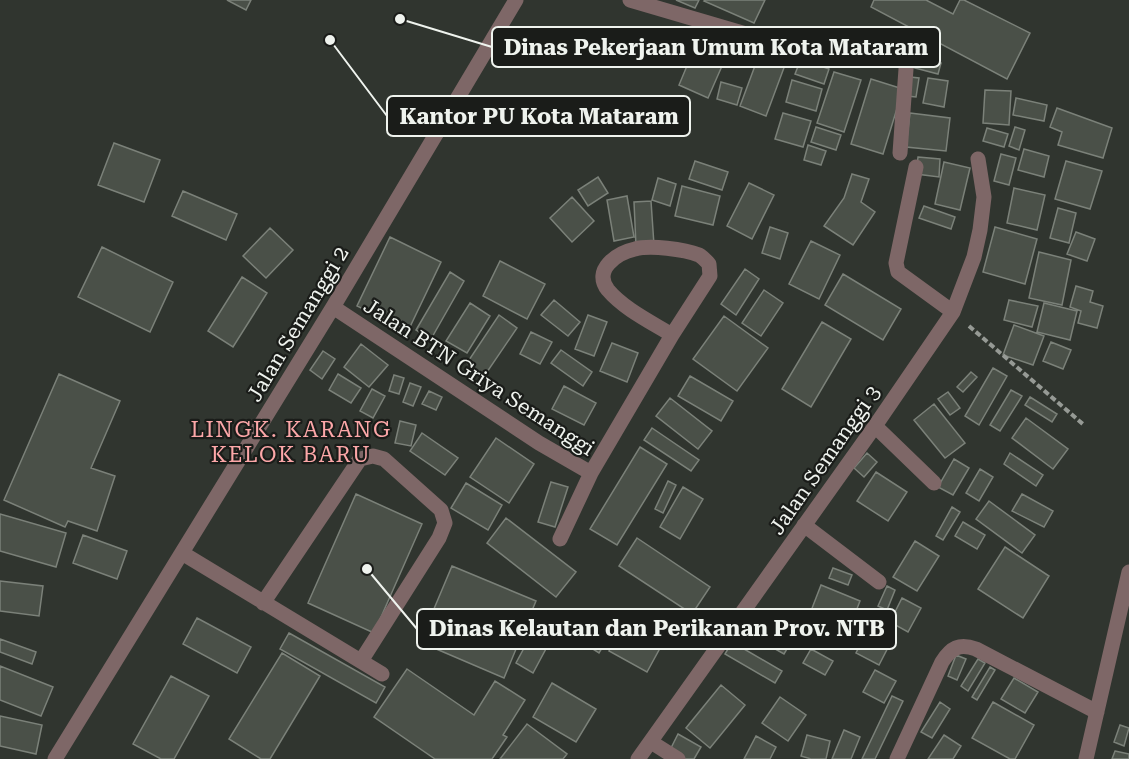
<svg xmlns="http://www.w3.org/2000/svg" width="1129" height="759" font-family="'Roboto Serif',serif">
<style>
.building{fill:#4a5048;stroke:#7b8179;stroke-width:1.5}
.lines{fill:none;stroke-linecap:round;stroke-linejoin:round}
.path{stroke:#969a95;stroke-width:4;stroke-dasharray:6 3;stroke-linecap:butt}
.minor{stroke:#7e6767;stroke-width:15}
.labels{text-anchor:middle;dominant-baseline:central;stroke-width:4.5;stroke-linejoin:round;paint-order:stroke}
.street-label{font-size:21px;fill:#eff3ee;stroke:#1a1c19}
.neighbourhood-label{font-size:22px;letter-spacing:1.5px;fill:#fca7a8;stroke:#1a1c19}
.leader{fill:none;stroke:#eff3ee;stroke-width:2}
.callout-dot{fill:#eff3ee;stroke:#1a1c19;stroke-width:2}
.callout{fill:#1a1c19;stroke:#eff3ee;stroke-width:2}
.callout-label{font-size:22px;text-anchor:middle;font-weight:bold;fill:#eff3ee}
</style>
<rect width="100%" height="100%" fill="#30352f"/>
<path class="building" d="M227 0H251L246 10Z
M676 0H699L695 8Z
M765 0 754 23 704 1 705 0Z
M874 0H926L953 14 960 0H964L1030 33 1007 79 871 7Z
M699 37 729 50 708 98 679 85Z
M759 55 785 65 766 116 740 106Z
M914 56 941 63 938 74 911 67Z
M801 59 829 69 824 84 795 74Z
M834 72 861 80 844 132 817 123Z
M910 77 919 78 916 97 907 96Z
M928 78 948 81 944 107 923 103Z
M871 79 903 89 883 154 851 144Z
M792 80 822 89 816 111 786 102Z
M721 82 742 88 737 105 717 99Z
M985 90 1011 91 1009 125 983 123Z
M1016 98 1047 105 1044 121 1013 115Z
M1057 108 1112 128 1103 158 1058 145 1062 132 1050 127Z
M783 113 811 121 803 147 775 139Z
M910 113 950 118 946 151 906 147Z
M816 127 841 135 836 150 811 142Z
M1015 127 1025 130 1019 150 1009 146Z
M987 128 1008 134 1004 147 983 141Z
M114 143 160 160 144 202 98 185Z
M808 145 826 151 821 165 804 160Z
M1024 149 1049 156 1044 177 1018 170Z
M1001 154 1016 158 1009 185 994 181Z
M918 157 940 159 939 177 916 174Z
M695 161 728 172 722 190 689 179Z
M1066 161 1102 171 1090 209 1055 199Z
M944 162 970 168 960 210 935 204Z
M852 174 869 179 861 202 875 212 853 245 824 226 844 198Z
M598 177 608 193 588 206 578 190Z
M658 178 676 184 670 206 652 200Z
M749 183 774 195 752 239 727 226Z
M682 186 720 196 713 225 675 216Z
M1014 188 1045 195 1037 230 1007 223Z
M183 191 237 214 226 240 172 216Z
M627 196 634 237 614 241 607 200Z
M572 197 594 221 572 242 550 218Z
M651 201 654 245 636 246 634 202Z
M924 206 955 217 951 229 919 218Z
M1058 208 1076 213 1069 243 1050 238Z
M770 227 788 233 780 259 762 253Z
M995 227 1037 239 1025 284 983 272Z
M270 228 293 250 266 278 243 256Z
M1076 232 1095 239 1087 261 1067 254Z
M390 237 441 262 408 331 357 306Z
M811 241 840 255 819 299 789 284Z
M102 247 173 282 150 332 78 297Z
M1039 252 1071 260 1062 305 1029 298Z
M500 261 545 284 527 319 483 296Z
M745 269 759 279 736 315 721 304Z
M450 272 464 281 431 339 416 330Z
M843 274 901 309 883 340 825 305Z
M242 277 267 293 233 347 208 331Z
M1076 286 1093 291 1090 302 1103 306 1097 328 1078 323 1081 311 1070 307Z
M764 290 783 303 761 336 742 323Z
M554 300 580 322 568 336 541 315Z
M1009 300 1038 306 1032 327 1004 320Z
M470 303 490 316 467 353 446 341Z
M1044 303 1077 311 1070 340 1037 332Z
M499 315 517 328 485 375 467 363Z
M588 315 607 322 594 356 575 349Z
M724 316 768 348 737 391 693 359Z
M822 322 851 339 811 407 782 389Z
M1014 325 1044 336 1033 365 1003 355Z
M531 332 552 342 540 364 520 354Z
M1051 342 1071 350 1063 369 1043 361Z
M612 343 638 353 627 382 600 371Z
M361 344 388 365 369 387 344 367Z
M561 350 592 372 583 386 551 363Z
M323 351 335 359 322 379 310 370Z
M993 368 1007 376 979 425 965 416Z
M971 372 977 377 963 392 957 387Z
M59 374 120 401 91 468 115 476 97 531 68 521 65 527 4 500Z
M338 374 361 388 351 403 329 390Z
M394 375 404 378 399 394 389 391Z
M690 376 733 401 721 421 678 396Z
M410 383 421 387 413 406 403 402Z
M564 386 596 403 584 425 552 409Z
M372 389 385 396 373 418 360 411Z
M1011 390 1022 396 1000 431 990 425Z
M429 391 442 397 436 410 422 404Z
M948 392 960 408 950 415 938 399Z
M1030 397 1057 414 1052 422 1025 405Z
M670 398 712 431 698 449 656 416Z
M934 404 965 443 945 458 914 420Z
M1026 418 1068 449 1053 469 1012 438Z
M400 421 416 425 411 446 395 443Z
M652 428 699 460 691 471 644 440Z
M422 433 458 458 445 475 410 451Z
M496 438 534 464 509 503 470 477Z
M640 447 667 464 617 545 590 529Z
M867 453 877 462 864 477 854 468Z
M1010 453 1043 475 1036 486 1004 464Z
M954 459 969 468 953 495 938 487Z
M980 469 993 477 979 501 966 493Z
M876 472 907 492 888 521 857 501Z
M668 481 676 485 663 513 655 509Z
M551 482 568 487 555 527 538 522Z
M466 483 502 505 488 530 451 508Z
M683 487 703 499 680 539 660 527Z
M356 494 422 524 374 633 308 603Z
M1022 494 1053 511 1044 527 1012 511Z
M989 501 1035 535 1022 553 976 519Z
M952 507 960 512 943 540 936 536Z
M0 514 66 533 56 567 0 551Z
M506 518 576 572 556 597 487 543Z
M963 522 985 535 977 549 955 536Z
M83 535 127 551 117 579 73 563Z
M637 538 710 587 692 614 619 566Z
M915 541 939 556 917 591 893 577Z
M1005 547 1049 576 1023 618 978 589Z
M452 566 536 601 504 678 420 642Z
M833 568 852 575 848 585 829 578Z
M0 581 43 586 39 616 0 611Z
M821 585 860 601 848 632 809 616Z
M887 586 895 590 887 610 878 606Z
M902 598 921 608 908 632 890 622Z
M595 609 617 623 599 653 577 639Z
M197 618 251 647 237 673 183 644Z
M627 619 665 639 647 672 609 651Z
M764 619 794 637 784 654 754 637Z
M872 620 896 632 879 665 856 653Z
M289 633 385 687 376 703 280 649Z
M531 635 548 645 533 673 516 663Z
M0 639 36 652 32 664 0 652Z
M732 642 782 671 775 683 725 654Z
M811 649 833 661 825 675 803 663Z
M282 653 320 676 270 759H261L229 739Z
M956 655 966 659 957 680 948 676Z
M978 659 985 663 968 691 961 686Z
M0 666 53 687 41 716 0 700Z
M990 667 995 670 977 700 972 697Z
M407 669 474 715 495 681 525 700 503 735 507 737 492 759H435L374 717Z
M875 670 896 681 884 703 863 692Z
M171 676 209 696 174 759H161L133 744Z
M1014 678 1038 692 1025 713 1001 699Z
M552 683 596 709 576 742 533 717Z
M721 685 745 705 710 748 686 728Z
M892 696 903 701 875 759H862Z
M780 697 806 715 788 741 762 723Z
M940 702 950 709 932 738 921 732Z
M993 702 1034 725 1015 759H1010L972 738Z
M0 716 42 725 36 754 0 746Z
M527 724 567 754 563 759H500Z
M1120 725 1129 728 1124 746 1114 742Z
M844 730 860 737 851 759H832Z
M678 734 701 747 694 759H683L669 752Z
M807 735 830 741 826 759H811L801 756Z
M944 735 961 746 953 759H928Z
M756 736 776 747 770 759H744Z
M1115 751 1129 754V759H1112Z"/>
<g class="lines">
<path class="path" d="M969 326 1084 425"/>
<path class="minor" d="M630 0 763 39 907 55 900 153
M916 167 896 263 898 272 953 312
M333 307 539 443 591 473 672 335 710 276 709 264C706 261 703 257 699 255 684 249 650 245 635 249 617 253 592 270 608 290 624 309 651 322 672 335
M875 426 934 483
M804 525 879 582
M560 539 591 473
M182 553 382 674
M263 603 360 459 373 456 384 459 441 510 445 523 439 538 361 661
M651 742 678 759
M55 759 333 307 516 0
M638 759 875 426 953 312 974 257 980 230 984 197 978 159
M897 759 942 662C951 648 959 643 976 649L1097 712
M1086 759 1129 572"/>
</g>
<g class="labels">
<g class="street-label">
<text transform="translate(298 324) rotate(-59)">Jalan Semanggi 2</text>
<text transform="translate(479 377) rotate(33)">Jalan BTN Griya Semanggi</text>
<text transform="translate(825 460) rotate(-55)">Jalan Semanggi 3</text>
</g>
<g class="neighbourhood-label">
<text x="291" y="429">LINGK. KARANG<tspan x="291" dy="25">KELOK BARU</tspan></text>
</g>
</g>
<path class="leader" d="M400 19L492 47M330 40L387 116M367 569L417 629"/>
<g class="callout-dot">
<circle cx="400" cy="19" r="6"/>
<circle cx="330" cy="40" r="6"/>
<circle cx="367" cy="569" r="6"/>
</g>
<g class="callout">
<rect x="492" y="27" width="448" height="40" rx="6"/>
<rect x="387" y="96" width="303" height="40" rx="6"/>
<rect x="417" y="609" width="479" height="40" rx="6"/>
</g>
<g class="callout-label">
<text x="716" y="55">Dinas Pekerjaan Umum Kota Mataram</text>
<text x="539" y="124">Kantor PU Kota Mataram</text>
<text x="657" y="636">Dinas Kelautan dan Perikanan Prov. NTB</text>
</g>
</svg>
